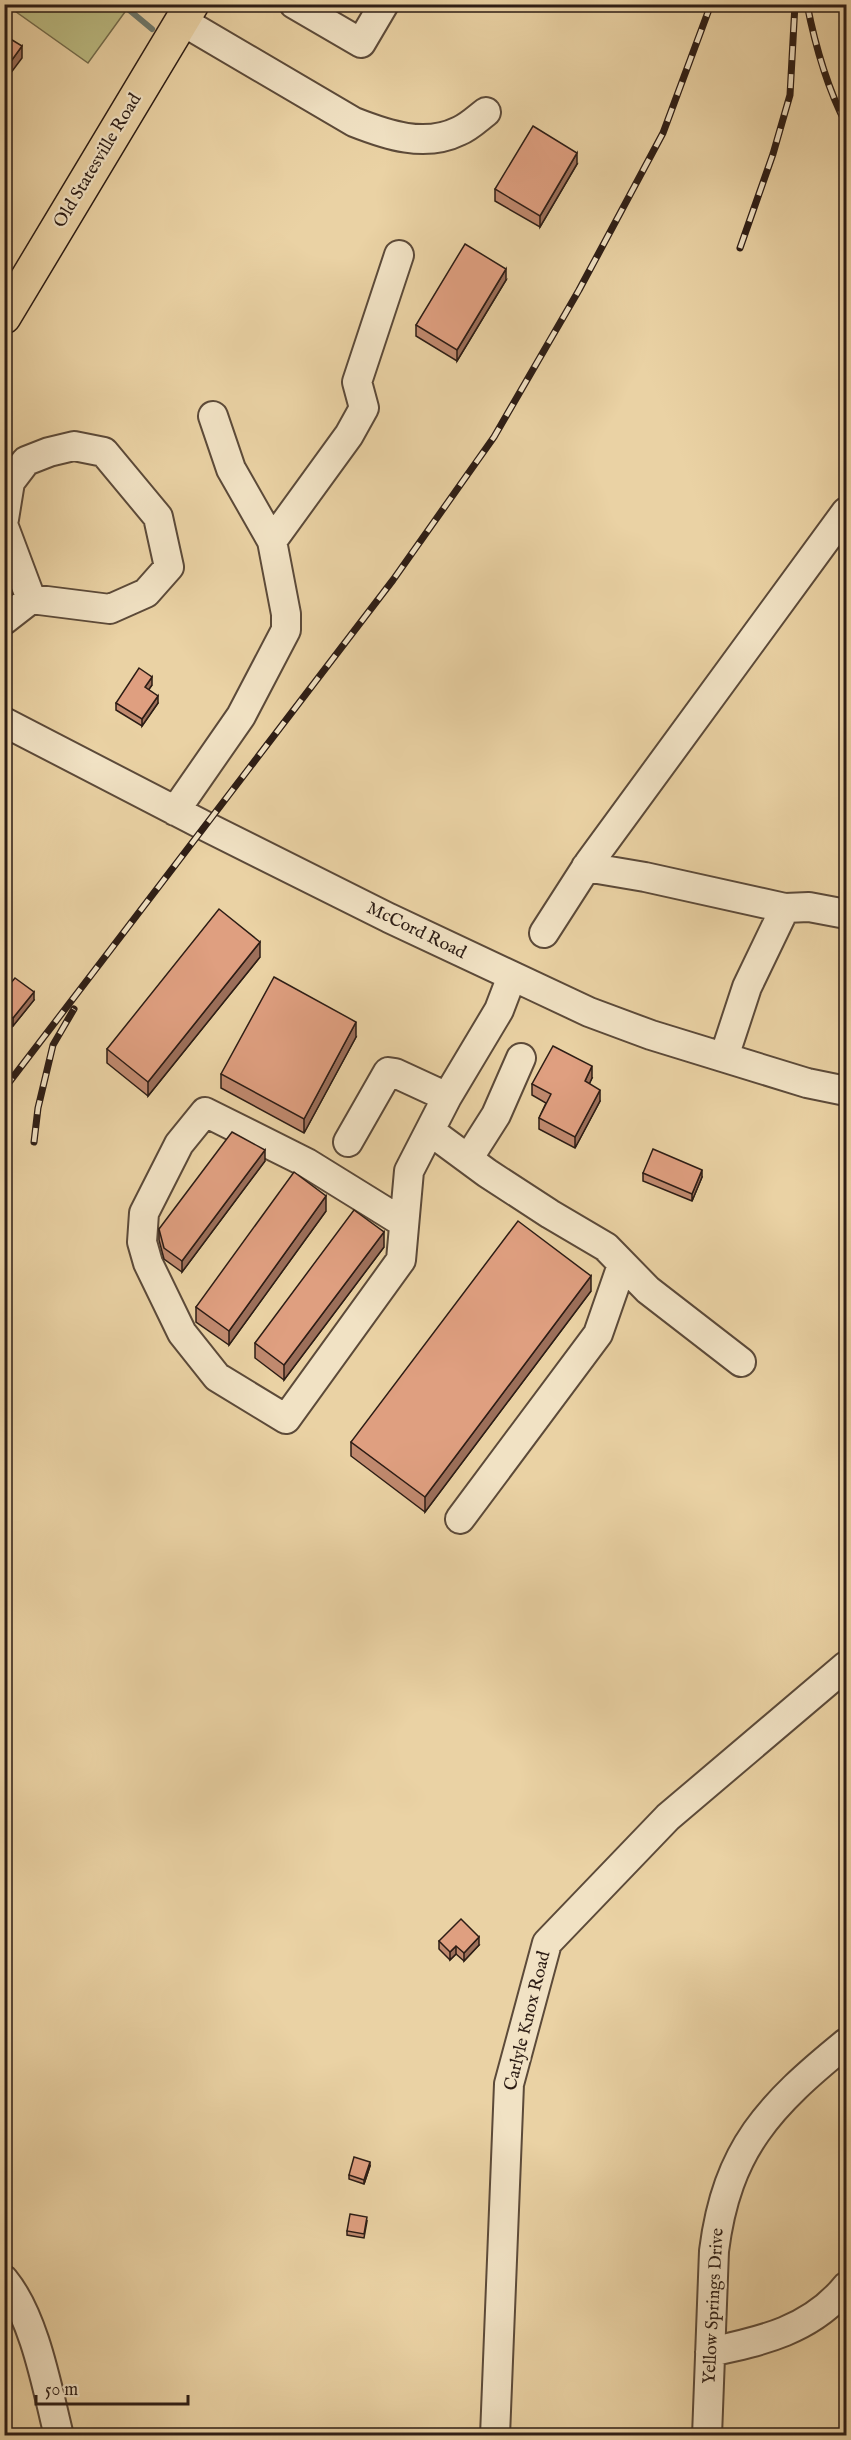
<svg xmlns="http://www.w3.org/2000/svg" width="851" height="2440" font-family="'IM FELL English',serif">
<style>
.green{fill:#bbbb82;stroke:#746c4c;stroke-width:1.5}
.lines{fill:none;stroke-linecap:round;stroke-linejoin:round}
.stream{stroke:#6d796d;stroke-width:6}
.minor-casing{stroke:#5c4a39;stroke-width:32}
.major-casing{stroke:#2d1d15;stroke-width:36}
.minor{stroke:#f1e2c4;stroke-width:28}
.major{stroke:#ead2a4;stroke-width:33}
.rail-casing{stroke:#2d1d15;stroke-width:7}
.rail{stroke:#f1e2c4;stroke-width:4.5;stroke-dasharray:14;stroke-linecap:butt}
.wall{fill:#c0896e;stroke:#2d1d15;stroke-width:1.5}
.shaded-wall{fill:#9c6f5a;stroke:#2d1d15;stroke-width:1.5}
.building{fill:#df9f80;stroke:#2d1d15;stroke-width:1.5}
.labels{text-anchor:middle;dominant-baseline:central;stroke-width:4.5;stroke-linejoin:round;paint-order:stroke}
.street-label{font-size:18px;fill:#2d1d15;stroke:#f1e2c4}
</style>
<rect width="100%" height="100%" fill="#ead2a4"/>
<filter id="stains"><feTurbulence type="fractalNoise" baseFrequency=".00333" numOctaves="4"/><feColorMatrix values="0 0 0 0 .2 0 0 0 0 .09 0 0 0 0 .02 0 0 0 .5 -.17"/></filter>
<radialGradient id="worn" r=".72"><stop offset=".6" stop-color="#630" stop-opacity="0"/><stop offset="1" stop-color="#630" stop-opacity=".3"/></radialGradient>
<path class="green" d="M5 4H130V5L88 63Z"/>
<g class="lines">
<path class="stream" d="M122 4 152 29"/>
<g class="minor-casing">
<path id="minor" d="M294 4 361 43 384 4
M182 21 354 122C387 135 425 148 459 131 469 127 478 118 486 112
M4 519 10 482 26 461 49 452 74 446 104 452 158 517 169 567 146 593 110 609 31 599 4 620
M4 527 31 599
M272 541 349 435 364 408 357 382 399 255
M4 722 205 826 389 918 589 1012 651 1035 807 1083 846 1091
M175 811 241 716 286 630V614L272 541 231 469 213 416
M586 867 645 877 785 908 809 907 846 914
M544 933 589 863 846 512
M724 1057 747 987 785 908
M430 1131 487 1173 550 1214 606 1247 648 1290 741 1362
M348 1142 388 1072 395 1073 447 1097
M468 1159 496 1115 521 1058
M404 1223 307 1163 205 1112 179 1144 144 1213 142 1242 148 1263 182 1333 217 1377 286 1419 401 1260 409 1171 447 1097 499 1010 512 976
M460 1519 598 1334 622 1265
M4 2280C35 2318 47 2388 59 2436
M710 2352C762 2341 811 2330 846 2287
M495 2436 509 2084 547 1943 668 1817 846 1666
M707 2436 714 2251C727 2148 770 2105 846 2043"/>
</g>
<g class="major-casing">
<path id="major" d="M4 317 192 4"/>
</g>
<use href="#minor" class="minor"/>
<use href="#major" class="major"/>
<g class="rail-casing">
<path id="rail" d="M807 4C815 45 827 87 846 124
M740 248 773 154 790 95 795 4
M4 1089 393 580 494 437 579 290 663 133 711 4
M34 1142 38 1108 53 1045 74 1009"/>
</g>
<use href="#rail" class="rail"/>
</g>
<path class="wall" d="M577 164 540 227 495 201V189Z
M506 280 457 361 416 336V325Z
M152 685 148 690 158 703 142 726 116 710V703Z
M260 957 148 1096 107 1063V1049Z
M4 991 34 1000 13 1026 4 1019Z
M356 1037 304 1133 221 1088V1074Z
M592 1078 589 1084 600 1101 575 1148 539 1129V1118L546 1103 532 1095V1084Z
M265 1161 182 1272 164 1259 159 1240V1229Z
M643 1173 702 1177 692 1201 643 1181Z
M326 1211 229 1345 196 1322V1307Z
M384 1247 284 1380 255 1358V1343Z
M591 1291 425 1512 351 1456V1442Z
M439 1941 479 1945 464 1961 456 1954 450 1960 439 1949Z
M370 2166 364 2184 349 2179V2175Z
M367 2221 364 2238 347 2235V2231Z"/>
<path class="shaded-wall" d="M22 46V58L4 82V71Z
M577 153V164L540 227V216Z
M506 269V280L457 361V350Z
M152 677V685L145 695V687Z
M158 696V703L142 726V719Z
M260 942V957L148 1096V1082Z
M34 992V1000L13 1026V1018Z
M356 1022V1037L304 1133V1119Z
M592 1066V1078L585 1093V1081Z
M600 1090V1101L575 1148V1137Z
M265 1150V1161L182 1272V1261Z
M702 1170V1177L692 1201V1194Z
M326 1196V1211L229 1345V1331Z
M384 1232V1247L284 1380V1365Z
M591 1276V1291L425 1512V1497Z
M479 1937V1945L464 1961V1953Z
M456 1946V1954L450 1960V1952Z
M370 2162V2166L364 2184V2180Z"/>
<path class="building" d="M4 35 22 46 4 71Z
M533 126 577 153 540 216 495 189Z
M465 244 506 269 457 350 416 325Z
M139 668 152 677 145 687 158 696 142 719 116 703Z
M219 909 260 942 148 1082 107 1049Z
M274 977 356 1022 304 1119 221 1074Z
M15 978 34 992 13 1018 4 1012V991Z
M553 1046 592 1066 585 1081 600 1090 575 1137 539 1118 551 1094 532 1084Z
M232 1132 265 1150 182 1261 164 1248 159 1229Z
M653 1149 702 1170 692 1194 643 1173Z
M294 1172 326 1196 229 1331 196 1307Z
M354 1210 384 1232 284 1365 255 1343Z
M518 1221 591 1276 425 1497 351 1442Z
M461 1919 479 1937 464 1953 456 1946 450 1952 439 1941Z
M354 2157 370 2162 364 2180 349 2175Z
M350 2214 367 2217 364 2234 347 2231Z"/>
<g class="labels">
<g class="street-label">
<text transform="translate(98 161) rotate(-59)">Old Statesville Road</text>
<text transform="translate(416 931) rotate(26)">McCord Road</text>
<text transform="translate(528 2021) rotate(-76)">Carlyle Knox Road</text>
<text transform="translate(714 2306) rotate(-87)">Yellow Springs Drive</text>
</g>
</g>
<rect width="851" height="2440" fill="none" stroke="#ead2a4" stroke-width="24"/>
<rect x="6" y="6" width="839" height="2428" fill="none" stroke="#2d1d15" stroke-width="3"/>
<rect x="12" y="12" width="827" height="2416" fill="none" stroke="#2d1d15" stroke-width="1.5"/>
<path d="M36 2395v9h152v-9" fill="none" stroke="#2d1d15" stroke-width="3"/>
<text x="45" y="2395" font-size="18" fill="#2d1d15" stroke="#f1e2c4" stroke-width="4.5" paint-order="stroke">50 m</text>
<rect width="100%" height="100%" filter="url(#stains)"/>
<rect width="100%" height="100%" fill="url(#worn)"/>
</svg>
